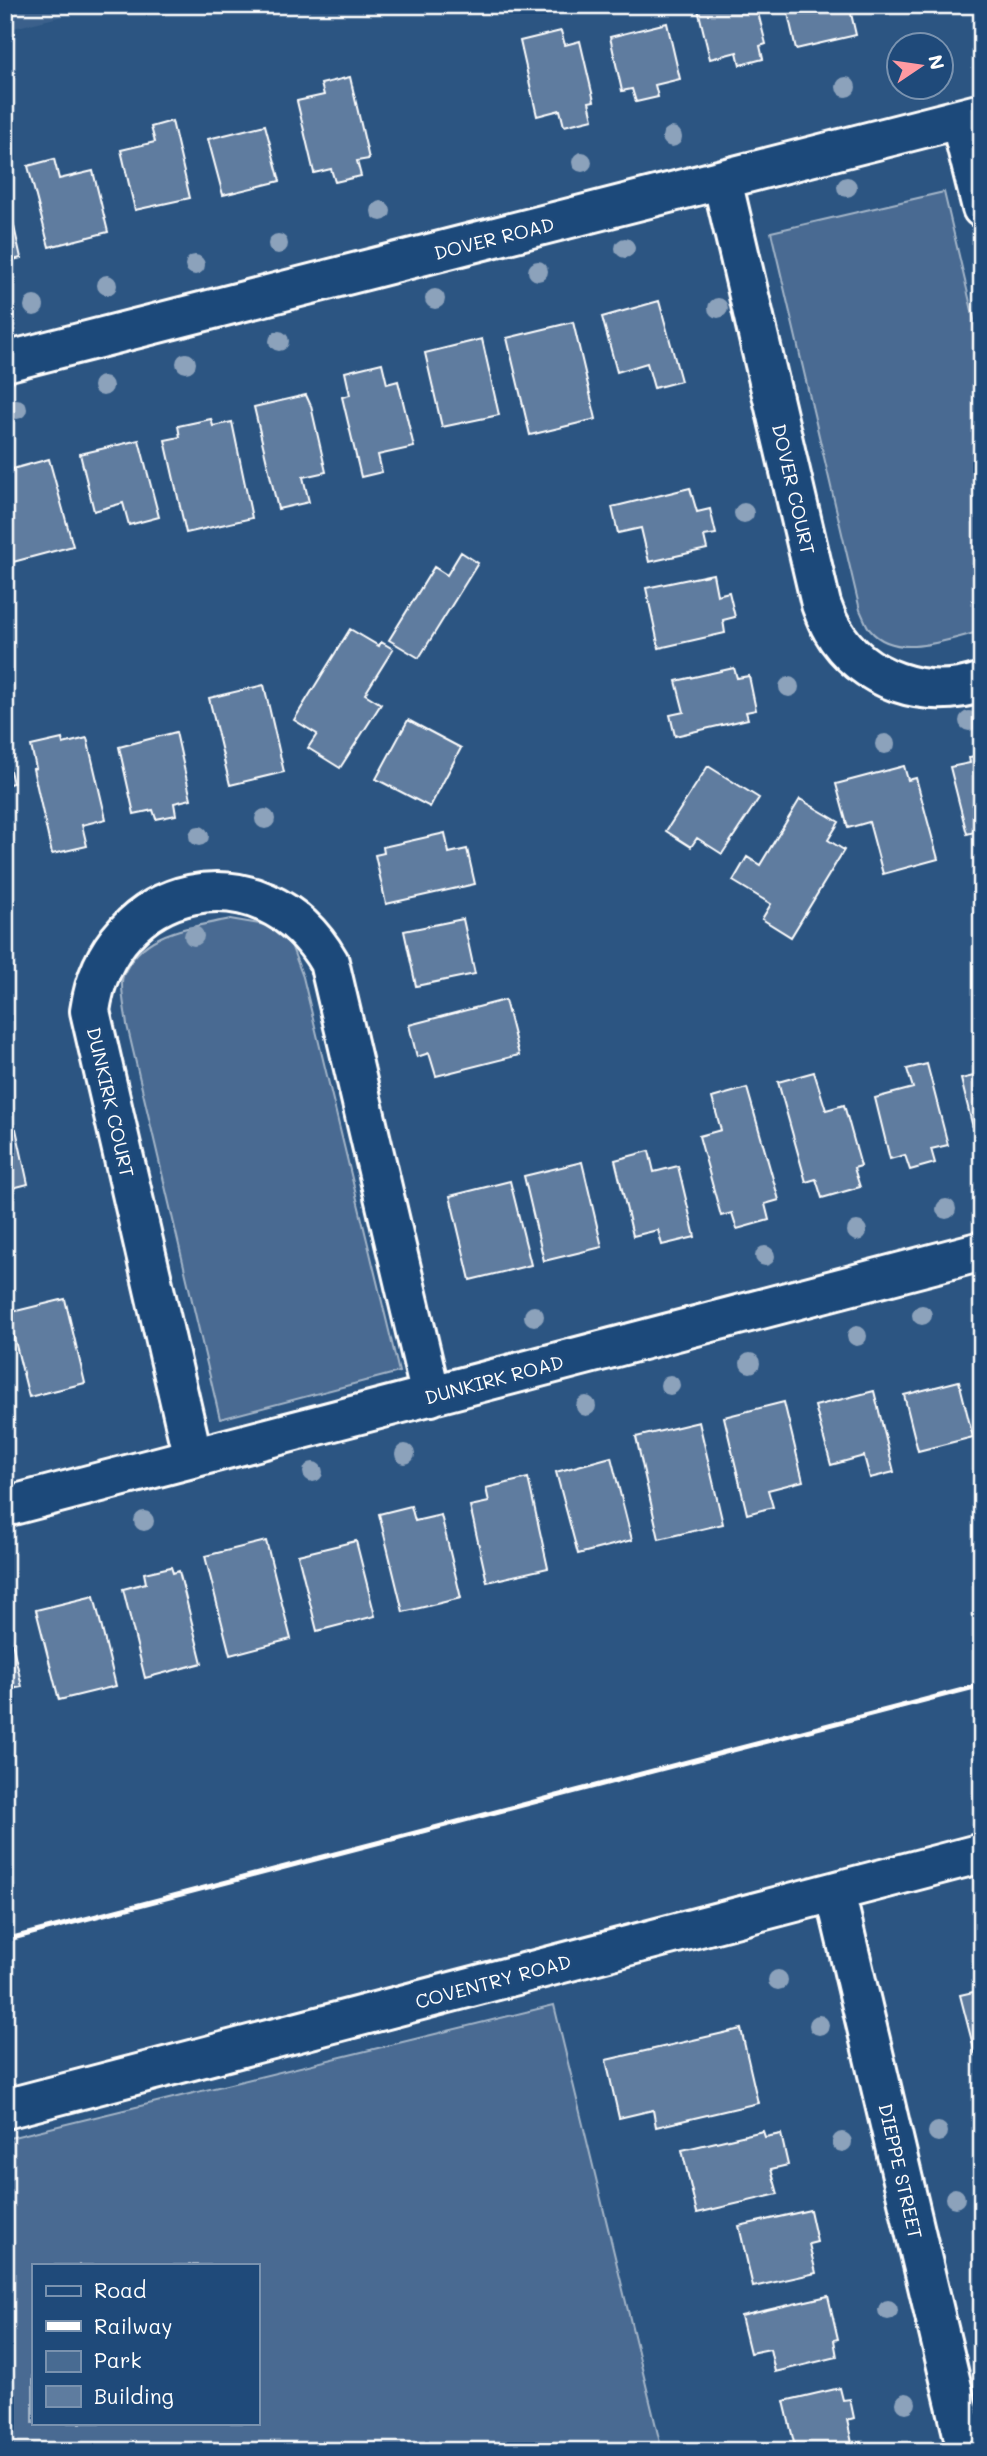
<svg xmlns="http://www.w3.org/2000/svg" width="987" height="2456" font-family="Mali,sans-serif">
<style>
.built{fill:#3b618b}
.green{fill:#486b92;stroke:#a4b5c8;stroke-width:2;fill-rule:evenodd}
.building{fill:#5e7c9f;stroke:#fff;stroke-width:2}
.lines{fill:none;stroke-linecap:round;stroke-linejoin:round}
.minor-casing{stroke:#fff;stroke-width:44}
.minor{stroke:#1f4a7a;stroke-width:38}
.rail{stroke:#fff;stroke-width:5}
.tree{fill:#8ca2bb}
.labels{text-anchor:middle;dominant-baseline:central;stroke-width:6;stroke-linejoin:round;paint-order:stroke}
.street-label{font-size:19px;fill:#fff;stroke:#1f4a7a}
</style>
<rect width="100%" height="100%" fill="#2c5582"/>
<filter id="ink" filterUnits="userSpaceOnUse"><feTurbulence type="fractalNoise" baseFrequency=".0143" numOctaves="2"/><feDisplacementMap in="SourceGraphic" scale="14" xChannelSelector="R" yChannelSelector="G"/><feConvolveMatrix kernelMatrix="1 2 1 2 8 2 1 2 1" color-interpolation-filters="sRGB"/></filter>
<g filter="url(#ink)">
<path class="built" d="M5 5H109L5 30Z"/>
<path class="green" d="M944 192 982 353V631C949 639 896 661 870 630 866 625 863 616 860 610L771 232Z
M230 919 266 925 291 945 303 977 399 1372 220 1419 127 1025C126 1014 119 985 123 976 141 931 189 928 230 919Z
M554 2005 662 2451H5V2139ZM33 2265H257V2423H33Z"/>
<path class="building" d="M697 5H756L766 44 760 46 763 59 740 65 737 52 710 59Z
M786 5H849L856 35 796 49Z
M667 23 680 79 655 85 658 97 636 102 632 89 622 91 610 37Z
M561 31 565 45 580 41 594 101 589 102 593 119 564 126 560 110 537 116 520 41Z
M350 77 369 159 357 161 361 176 335 182 331 169 314 173 297 101 324 95 321 84Z
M172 121 190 198 135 210 121 150 155 142 151 127Z
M265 125 280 181 223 195 208 139Z
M54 159 59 179 93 171 108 232 49 247 28 166Z
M5 186 21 258 5 262Z
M659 301 681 381 654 388 647 363 617 372 602 317Z
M573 322 596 419 530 435 507 338Z
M482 339 499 415 442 427 425 353Z
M382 363 387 384 398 381 414 447 378 455 382 472 361 477 342 397 350 395 345 372Z
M306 395 311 406 326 472 303 477 309 502 278 509 254 407Z
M211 419 213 426 232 422 252 518 186 533 165 440 180 437 178 426Z
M139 440 159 517 129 525 123 503 94 511 80 454Z
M49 459 73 546 13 562 5 534V471Z
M690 488 697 512 710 509 716 534 704 536 707 549 649 562 641 528 618 533 612 507Z
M461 552 478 563 419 658 389 640 434 567 447 575Z
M713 574 717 595 729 592 735 617 723 620 725 633 659 648 646 588Z
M350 629 379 646 381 642 393 649 365 694 381 704 340 768 308 748 317 734 294 720Z
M734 668 737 678 749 676 756 710 746 712 748 719 675 736 670 715 684 712 676 681Z
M264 685 284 772 230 785 209 698Z
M408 720 461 748 430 807 376 779Z
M176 732 191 799 174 803 176 815 156 819 153 810 134 814 119 747Z
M87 738 106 819 82 825 87 846 52 854 33 769 36 768 31 746 62 739 63 744Z
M5 750 13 783 5 785Z
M982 755V830L967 834 950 767 970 763 969 757Z
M708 766 759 798 722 854 697 838 691 847 666 831Z
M904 766 908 780 916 778 938 859 883 874 869 822 848 828 836 784Z
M800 799 839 822 828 840 844 850 791 937 762 919 771 904 733 881 747 857 760 865Z
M445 833 449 853 467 849 475 884 386 904 375 855 384 853 383 847Z
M463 919 475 974 416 986 404 931Z
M505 1000 519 1055 436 1076 429 1053 417 1057 409 1025Z
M927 1064 948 1145 931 1149 935 1163 910 1170 905 1155 890 1159 875 1098 913 1088 907 1069Z
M814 1072 826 1110 844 1105 861 1166 854 1168 860 1187 822 1198 816 1179 806 1182 778 1082Z
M982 1074V1147L978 1148 961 1079Z
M747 1088 779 1200 765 1204 769 1220 737 1229 732 1213 721 1216 699 1136 721 1130 712 1098Z
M16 1129 28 1184 5 1190V1132Z
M649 1151 654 1172 678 1166 695 1237 662 1245 658 1230 633 1236 615 1160Z
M582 1162 602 1247 544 1261 524 1176Z
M510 1181 531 1265 470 1280 450 1196Z
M65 1299 85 1383 29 1397 8 1313Z
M959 1381 973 1437 918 1451 904 1395Z
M874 1391 894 1472 870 1478 864 1456 831 1465 815 1406Z
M784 1402 803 1481 768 1490 773 1507 747 1514 724 1417Z
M699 1422 723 1524 659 1539 636 1437Z
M611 1457 632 1540 578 1554 556 1472Z
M528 1478 548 1568 487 1582 470 1506 489 1502 486 1488Z
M411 1506 415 1521 441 1515 461 1598 403 1612 379 1514Z
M266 1541 291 1639 230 1655 205 1556Z
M356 1541 375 1616 317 1631 298 1555Z
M171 1567 173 1573 179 1571 202 1663 145 1678 123 1589 146 1583 144 1573Z
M94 1596 116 1686 59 1700 36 1610Z
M7 1619 22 1687 5 1690V1620Z
M982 1990V2052L975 2053 960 1995Z
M741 2029 758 2103 656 2127 653 2110 619 2118 606 2060Z
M763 2131 765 2137 781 2134 788 2165 771 2169 778 2194 697 2213 682 2150Z
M982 2178V2204L979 2205 973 2180Z
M810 2210 817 2242 809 2244 816 2273 753 2287 739 2226Z
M828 2296 838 2339 834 2340 837 2357 775 2372 770 2349 750 2353 741 2316Z
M840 2388 843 2400 850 2399 854 2418 847 2420 852 2443 819 2451H796L784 2401Z"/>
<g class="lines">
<g class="minor-casing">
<path id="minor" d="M960 119 982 208
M722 180 821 604C824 612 827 621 832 629 861 680 927 702 982 682
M5 362 982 113
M193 1458 90 1011C108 881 263 847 329 962L431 1396
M5 1507 982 1251
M835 1892 967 2451
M5 2109 982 1853"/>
</g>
<use href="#minor" class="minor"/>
<path class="rail" d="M5 1940 982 1685"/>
</g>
<g class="tree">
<circle cx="846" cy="87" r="10"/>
<circle cx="672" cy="137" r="10"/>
<circle cx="582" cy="162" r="10"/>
<circle cx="847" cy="187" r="10"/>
<circle cx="381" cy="211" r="10"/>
<circle cx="278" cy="244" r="10"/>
<circle cx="625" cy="248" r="10"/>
<circle cx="195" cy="265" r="10"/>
<circle cx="538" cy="271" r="10"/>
<circle cx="107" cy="285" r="10"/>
<circle cx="435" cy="299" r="10"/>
<circle cx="34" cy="306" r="10"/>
<circle cx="718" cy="308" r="10"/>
<circle cx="279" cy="341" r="10"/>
<circle cx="186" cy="363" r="10"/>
<circle cx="103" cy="386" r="10"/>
<circle cx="17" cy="409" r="10"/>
<circle cx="744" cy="513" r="10"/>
<circle cx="789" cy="687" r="10"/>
<circle cx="969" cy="721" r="10"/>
<circle cx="885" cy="744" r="10"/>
<circle cx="265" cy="819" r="10"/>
<circle cx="199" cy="836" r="10"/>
<circle cx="194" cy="936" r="10"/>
<circle cx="946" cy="1209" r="10"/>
<circle cx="857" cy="1231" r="10"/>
<circle cx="765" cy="1256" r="10"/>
<circle cx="922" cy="1315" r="10"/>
<circle cx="534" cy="1316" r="10"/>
<circle cx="857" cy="1336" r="10"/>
<circle cx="750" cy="1363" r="10"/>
<circle cx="670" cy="1385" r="10"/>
<circle cx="586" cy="1406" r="10"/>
<circle cx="405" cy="1454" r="10"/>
<circle cx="313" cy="1472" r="10"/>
<circle cx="144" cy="1521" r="10"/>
<circle cx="778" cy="1980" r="10"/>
<circle cx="819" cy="2025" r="10"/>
<circle cx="938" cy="2132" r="10"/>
<circle cx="842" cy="2142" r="10"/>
<circle cx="955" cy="2198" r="10"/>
<circle cx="888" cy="2310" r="10"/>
<circle cx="906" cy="2403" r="10"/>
</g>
</g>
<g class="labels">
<g class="street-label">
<text transform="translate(494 238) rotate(-14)">DOVER ROAD</text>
<text transform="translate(794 489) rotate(77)">DOVER COURT</text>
<text transform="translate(111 1102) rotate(77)">DUNKIRK COURT</text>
<text transform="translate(494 1379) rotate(-15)">DUNKIRK ROAD</text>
<text transform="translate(493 1981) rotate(-15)">COVENTRY ROAD</text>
<text transform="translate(901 2171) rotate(77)">DIEPPE STREET</text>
</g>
</g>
<rect width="987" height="2456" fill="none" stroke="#1f4a7a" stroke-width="28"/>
<rect x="14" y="14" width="959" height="2428" fill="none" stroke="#fff" stroke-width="2.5" filter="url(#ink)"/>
<rect x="32" y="2264" width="228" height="161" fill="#1f4a7a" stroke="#7992af" stroke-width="2"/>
<rect x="46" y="2286" width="35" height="10" fill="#1f4a7a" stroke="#7992af" stroke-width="2"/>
<text x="94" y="2298" font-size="21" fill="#ffffff">Road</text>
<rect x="46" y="2321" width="35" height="10" fill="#ffffff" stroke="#7992af" stroke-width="2"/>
<text x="94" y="2334" font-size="21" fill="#ffffff">Railway</text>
<rect x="46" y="2351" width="35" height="21" fill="#486b92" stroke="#7992af" stroke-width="2"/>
<text x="94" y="2368" font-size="21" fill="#ffffff">Park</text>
<rect x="46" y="2386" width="35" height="21" fill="#5e7c9f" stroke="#7992af" stroke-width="2"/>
<text x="94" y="2404" font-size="21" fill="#ffffff">Building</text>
<g transform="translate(920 66) rotate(77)"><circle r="33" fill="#1f4a7a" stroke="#7992af" stroke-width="2"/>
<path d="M0-5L12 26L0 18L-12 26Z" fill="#ff9aa2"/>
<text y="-10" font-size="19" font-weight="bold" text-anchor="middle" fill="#ffffff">N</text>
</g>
</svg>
